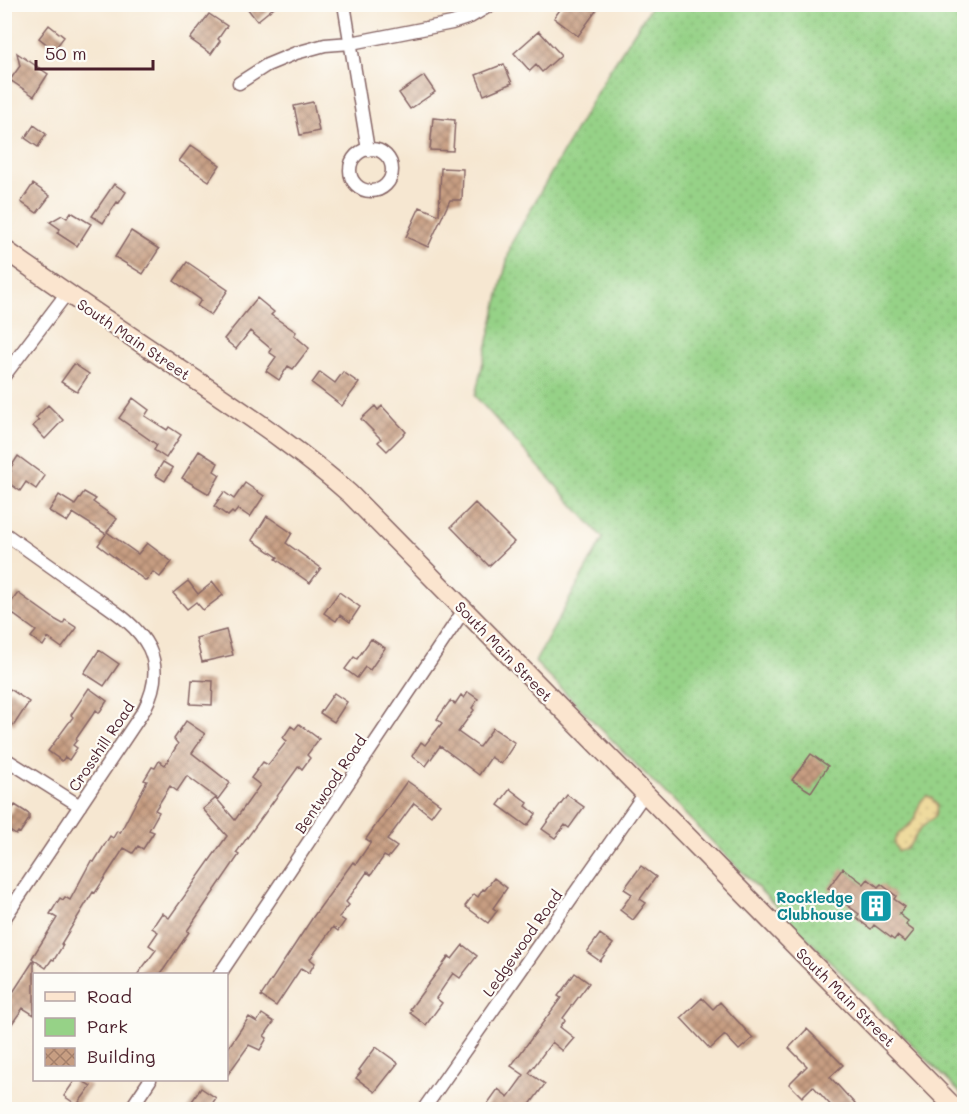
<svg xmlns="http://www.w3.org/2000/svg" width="969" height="1114" font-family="Mali,sans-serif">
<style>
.green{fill:url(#green-dots);stroke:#707859;stroke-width:1.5}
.sand{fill:url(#sand-dots);stroke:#9c7c64;stroke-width:1.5}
.building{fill:url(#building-cross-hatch)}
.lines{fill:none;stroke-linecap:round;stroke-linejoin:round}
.street-casing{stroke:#866565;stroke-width:15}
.secondary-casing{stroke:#866565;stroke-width:21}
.street{stroke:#fff;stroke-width:12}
.secondary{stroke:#fbe5cf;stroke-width:18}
.labels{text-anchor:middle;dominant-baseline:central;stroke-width:4.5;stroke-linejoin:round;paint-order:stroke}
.street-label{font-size:15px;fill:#4a1f2b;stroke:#fdfcf7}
.culture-label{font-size:15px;font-weight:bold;fill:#0d838f;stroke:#fdfcf7;text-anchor:end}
</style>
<defs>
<pattern id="green-dots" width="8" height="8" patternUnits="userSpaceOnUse" patternTransform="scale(1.5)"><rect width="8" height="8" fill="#96d287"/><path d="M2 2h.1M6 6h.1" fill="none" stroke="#83b475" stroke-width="1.8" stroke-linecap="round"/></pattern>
<pattern id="sand-dots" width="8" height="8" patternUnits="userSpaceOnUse" patternTransform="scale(1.5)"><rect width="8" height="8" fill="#eeda9e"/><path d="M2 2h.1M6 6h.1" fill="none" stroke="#cebb88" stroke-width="1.8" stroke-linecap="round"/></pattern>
<pattern id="building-cross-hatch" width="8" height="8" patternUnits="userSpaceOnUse" patternTransform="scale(1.5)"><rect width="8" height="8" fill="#c79e82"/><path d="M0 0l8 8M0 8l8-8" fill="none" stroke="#a4806b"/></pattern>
</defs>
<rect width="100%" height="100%" fill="#fdfcf7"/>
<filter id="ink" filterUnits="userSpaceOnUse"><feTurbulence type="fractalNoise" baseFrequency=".0167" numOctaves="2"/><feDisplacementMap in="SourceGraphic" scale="12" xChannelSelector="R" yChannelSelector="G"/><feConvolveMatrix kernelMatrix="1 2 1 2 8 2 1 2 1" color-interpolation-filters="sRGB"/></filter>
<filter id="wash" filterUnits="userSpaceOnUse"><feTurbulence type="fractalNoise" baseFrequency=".008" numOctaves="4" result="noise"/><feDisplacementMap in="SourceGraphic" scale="24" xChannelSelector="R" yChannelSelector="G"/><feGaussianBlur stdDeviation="1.35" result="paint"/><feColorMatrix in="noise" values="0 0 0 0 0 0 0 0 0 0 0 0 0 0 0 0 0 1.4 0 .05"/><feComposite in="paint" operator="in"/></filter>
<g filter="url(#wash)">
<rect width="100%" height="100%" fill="#f6e7d1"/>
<path class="green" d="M652 5H964V1097L535 662 603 538 475 396 511 244 609 71Z"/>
<path class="sand" d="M927 796 932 798 937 806 935 816 920 829 909 846 904 850 898 851 894 843C895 833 907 829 913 821 919 813 917 801 927 796Z"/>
<g id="blocks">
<path class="building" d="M244 4H278L257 21Z
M564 4H601L578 36 554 18Z
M209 14 227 26 218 39 220 41 211 54 190 39Z
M49 25 64 37 54 50 39 38Z
M539 31 561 55 542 72 536 65 530 71 514 53Z
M17 53 48 74 34 96 10 80 20 66Z
M504 64 512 83 484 95 476 75Z
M424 76 435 92 410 109 399 93Z
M313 102 319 131 300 135 294 106Z
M433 118 455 120 453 151 430 150Z
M34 125 46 134 38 147 25 138Z
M191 145 220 165 209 181 179 161Z
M441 168 463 169 462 200H450L428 247 406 237 420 207 439 215Z
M33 184 50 196 37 213 21 202Z
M114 184 126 192 119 203 117 202 103 223 92 216Z
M71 212 91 224 77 246 57 233 60 229 50 222 62 215 67 218Z
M131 231 159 249 143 274 115 257Z
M187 262 228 290 211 315 197 306 201 300 174 281Z
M257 298 274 312 271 315 296 332 294 335 309 348 293 369 288 366 279 380 266 371 276 357 269 352 271 349 250 331 236 349 224 339Z
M74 364 89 374 77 392 61 382Z
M320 372 335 383 343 372 359 383 342 406 312 383Z
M133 398 149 410 145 416 167 430 169 427 181 435 166 458 154 450 157 445 119 418Z
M48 405 63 420 45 439 33 426 39 420 36 418Z
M375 406 378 410 382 406 406 432 387 451 378 442 381 439 361 419Z
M199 451 218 463 214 471 220 475 209 494 182 478Z
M18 456 45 476 36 489 26 482 20 491 5 480 11 471 9 470Z
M163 462 173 468 165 481 155 475Z
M245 483 264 496 250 517 238 509 234 514 232 512 228 516 214 506 224 492 234 499Z
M84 492 96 499 93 502 117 519 107 532 138 554 147 543 172 562 160 577 153 572 146 581 98 545 106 534 73 513 67 522 49 511 59 495 75 505Z
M475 503 514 542 489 566 451 527Z
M267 516 292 533 286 543 321 568 310 583 276 559 278 557 252 540Z
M188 581 198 594 213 582 223 595 203 610 196 602 187 609 173 593Z
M339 592 360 607 350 622 340 615 336 621 324 613Z
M18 593 56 620 63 624 65 620 77 628 62 648 48 638 43 646 31 637 36 631 6 609Z
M226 630 233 655 202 662 196 638Z
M371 639 385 648 370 670 365 667 357 678 345 669 354 657 357 659Z
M99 650 119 664 104 686 84 673Z
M192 680 213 681 212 705 190 704Z
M89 688 107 701 99 713 96 710 76 739 77 740 73 745 77 748 69 760 65 757 62 761 48 751 73 717 71 715Z
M10 689 29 702 14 725 4 718V697Z
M468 692 478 699 472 708 474 710 458 732 479 747 493 728 515 743 501 764 491 757 479 775 440 746 426 766 412 756 421 742 425 745 442 723 437 719 450 701 455 704 461 695 464 698Z
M334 693 347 702 334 722 320 713Z
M186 721 205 734 192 753 230 783 218 799 187 776 177 791 170 786 155 810 159 812 149 830 154 832 143 849 138 846 133 853 124 848 95 893 93 892 61 944 63 945 54 960 52 959 46 968 34 960V1015L23 1008 4 1035V1006L34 960 32 958 57 918 50 914 60 898 63 900 65 897 70 900 91 861 94 862 110 836 113 838 117 831 120 833 147 781 144 780 152 767 155 768 159 761 165 765 178 744 174 739Z
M299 724 319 739 307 755 310 758 302 769 299 766 236 853 239 855 187 931 189 932 160 975H137L156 950 149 945 158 932 152 928 162 913 169 918 227 836 203 809 216 798 235 820 260 785 251 778 263 762 268 765 287 741 283 738 291 726 295 729Z
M811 754 828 766 811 792 792 780Z
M407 781 440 804 431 816 414 803 387 840 397 847 388 858 384 856 371 875 367 872 346 902 349 905 339 917 345 921 338 931 333 927 310 959 315 963 309 973 301 968 276 1006 261 996 313 917 353 862 356 864 371 842 366 839Z
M510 789 528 803 526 806 536 814 527 826 498 805Z
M567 795 584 807 569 828 565 825 555 838 542 829Z
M15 805 29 814V819L20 833 18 832 16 835 4 827V822Z
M641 866 656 877 640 899 646 903 633 920 620 910 632 894 624 889Z
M843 868 864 884 868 879 878 887 881 884 896 896 894 899 905 907 899 914 908 921 906 925 914 931 905 942 897 936 894 940 874 925 871 929 856 918 859 914 847 905 848 903 828 888Z
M494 878 507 888 493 908 497 911 488 923 465 906 474 894 478 897 483 889 485 890Z
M600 934 613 944 600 961 587 952Z
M463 945 477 956 460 978 453 973 436 998 442 1003 426 1025 410 1013 412 1010 410 1009 449 956 452 959Z
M575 973 589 983 563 1018 565 1020 560 1027 574 1038 563 1051 552 1042 529 1073 545 1084 526 1110H483L498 1089 508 1097 524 1075 511 1066 561 998 558 996Z
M702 998 713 1009 720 1002 753 1038 739 1050 725 1035 710 1049 681 1018Z
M262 1014 274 1022 264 1036 267 1038 260 1050 249 1045 226 1077V1051L249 1017 257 1022Z
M807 1029 843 1065 830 1077 855 1104 849 1110H835L813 1086 802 1097 789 1084 807 1066 789 1048Z
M376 1047 398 1063 375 1092 356 1078 361 1072 359 1070Z
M75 1080H81L91 1086 77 1105 64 1096Z
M201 1088 216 1098 208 1110H186Z"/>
</g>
</g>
<g filter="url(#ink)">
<use href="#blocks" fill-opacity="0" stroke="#866565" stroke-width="1.5"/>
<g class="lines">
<g class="street-casing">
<path id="street" d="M344 4 368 150
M239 83 267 65 296 53 325 45 351 43 452 23 470 17 492 4
M350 170a21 21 0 1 1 42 0a21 21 0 1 1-42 0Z
M4 376 67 293
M4 533C31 552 57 571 84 590 106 606 136 622 149 648 159 669 154 691 144 710L4 919
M4 758 80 806
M220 974 464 610
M130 1110 150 1080
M423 1110 645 793"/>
</g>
<g class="secondary-casing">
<path id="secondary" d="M4 249C67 294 132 337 196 380 249 416 302 451 350 494L957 1110"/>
</g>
<use href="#street" class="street"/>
<use href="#secondary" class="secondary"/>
</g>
</g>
<defs>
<g id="building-square" transform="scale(1.725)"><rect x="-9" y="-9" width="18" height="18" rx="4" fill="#0f9aa8" stroke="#fdfcf7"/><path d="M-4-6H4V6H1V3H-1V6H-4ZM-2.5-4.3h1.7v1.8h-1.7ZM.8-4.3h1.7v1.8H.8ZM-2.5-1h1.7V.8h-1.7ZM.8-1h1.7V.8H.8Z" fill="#fff"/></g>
</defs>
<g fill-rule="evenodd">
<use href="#building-square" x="876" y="906"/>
</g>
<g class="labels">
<g class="street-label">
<text transform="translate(134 339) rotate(34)">South Main Street</text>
<text transform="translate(504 651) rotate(46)">South Main Street</text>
<text transform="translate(101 746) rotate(-56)">Crosshill Road</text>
<text transform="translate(330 784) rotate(-56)">Bentwood Road</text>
<text transform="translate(522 943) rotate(-55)">Ledgewood Road</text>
<text transform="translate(846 997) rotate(45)">South Main Street</text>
</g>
<g class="culture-label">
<text x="853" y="897">Rockledge<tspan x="853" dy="17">Clubhouse</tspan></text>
</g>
</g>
<rect width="969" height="1114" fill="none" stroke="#fdfcf7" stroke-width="24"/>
<rect x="33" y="973" width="195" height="108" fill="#fdfcf7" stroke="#b5a4a5" stroke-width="1.5"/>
<rect x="45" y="992" width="30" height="9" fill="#fbe5cf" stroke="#b5a4a5" stroke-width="1.5"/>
<text x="87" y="1003" font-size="18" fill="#4a1f2b">Road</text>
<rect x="45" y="1018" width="30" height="18" fill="#96d287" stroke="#b5a4a5" stroke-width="1.5"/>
<text x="87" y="1033" font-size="18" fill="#4a1f2b">Park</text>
<rect x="45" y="1048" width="30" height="18" fill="url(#building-cross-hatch)" stroke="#b5a4a5" stroke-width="1.5"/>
<text x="87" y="1063" font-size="18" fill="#4a1f2b">Building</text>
<path d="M36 60v9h117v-9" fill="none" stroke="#4a1f2b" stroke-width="3"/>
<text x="45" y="60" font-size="18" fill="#4a1f2b" stroke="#fdfcf7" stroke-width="4.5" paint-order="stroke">50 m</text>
</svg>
